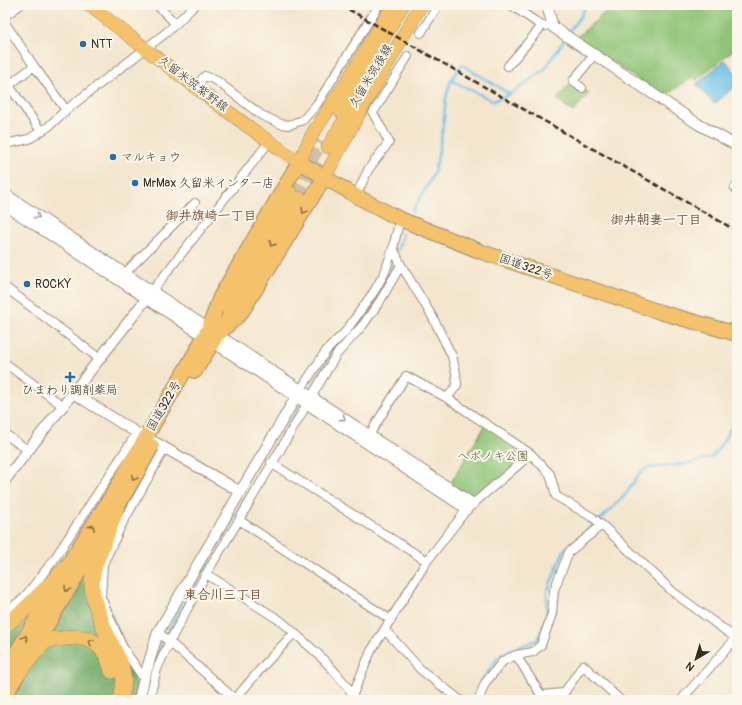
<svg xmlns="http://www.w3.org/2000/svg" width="742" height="705" font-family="Pangolin,'Klee One',sans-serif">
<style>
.green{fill:#8fc577;stroke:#65784a}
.forest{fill:#73aa68;stroke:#576a43}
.water{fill:#6cc2e9;stroke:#547684}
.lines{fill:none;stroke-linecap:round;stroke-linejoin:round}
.stream{stroke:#6cc2e9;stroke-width:2.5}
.primary-tunnel{stroke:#cfc0ab;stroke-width:13;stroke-dasharray:13 6;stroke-linecap:butt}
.minor-casing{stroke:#988876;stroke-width:10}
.tertiary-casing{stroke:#988876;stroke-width:12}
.primary-casing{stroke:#988876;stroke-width:14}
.trunk-casing{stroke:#988876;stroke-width:16}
.motorway-casing{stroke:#988876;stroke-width:16}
.minor{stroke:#fff;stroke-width:8}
.tertiary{stroke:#fff;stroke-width:10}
.primary{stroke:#f4c26a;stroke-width:13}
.trunk{stroke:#f4c26a;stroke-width:14}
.motorway{stroke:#f4c26a;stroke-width:15}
.rail{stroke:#3b2a1e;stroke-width:2.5;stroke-dasharray:6 3;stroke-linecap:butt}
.oneway{stroke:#8e6e40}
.oneway2{stroke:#a79f9a}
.poi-dot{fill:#1f6fb2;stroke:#fbf7ec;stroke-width:1.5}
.labels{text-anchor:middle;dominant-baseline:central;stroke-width:4;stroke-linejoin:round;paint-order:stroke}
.poi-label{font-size:12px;fill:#3b2a1e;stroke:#fbf7ec;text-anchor:start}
.street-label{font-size:12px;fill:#3b2a1e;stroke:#fbf7ec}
.park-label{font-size:12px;fill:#545839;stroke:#fbf7ec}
.neighbourhood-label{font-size:13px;font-weight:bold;fill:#75503b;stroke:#fbf7ec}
</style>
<rect width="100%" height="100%" fill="#fbf7ec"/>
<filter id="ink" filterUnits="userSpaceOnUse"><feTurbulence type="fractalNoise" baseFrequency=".025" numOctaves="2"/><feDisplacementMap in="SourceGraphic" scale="8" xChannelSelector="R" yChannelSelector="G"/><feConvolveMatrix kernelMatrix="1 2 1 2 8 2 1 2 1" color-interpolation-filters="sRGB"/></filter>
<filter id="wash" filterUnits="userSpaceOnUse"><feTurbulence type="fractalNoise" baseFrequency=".012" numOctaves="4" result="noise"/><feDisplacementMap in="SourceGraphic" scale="16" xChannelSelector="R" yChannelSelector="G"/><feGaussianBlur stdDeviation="0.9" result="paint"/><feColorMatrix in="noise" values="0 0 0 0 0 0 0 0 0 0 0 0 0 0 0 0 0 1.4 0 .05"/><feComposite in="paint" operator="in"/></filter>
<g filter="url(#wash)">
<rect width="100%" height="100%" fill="#f4e6ce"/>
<path class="green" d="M613 5H734L737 11V47L696 80 693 77 663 97 577 37Z
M573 81 589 93 573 112 557 99Z
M486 424 531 454 469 507 447 489Z"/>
<path class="forest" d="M116 520 96 575 135 672 137 688 134 700H10Z
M30 618 5 661V633Z"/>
<path class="water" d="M725 60 737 75V85L714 104 696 84Z"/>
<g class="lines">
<path class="stream" d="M568 33 580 17 586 5
M451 80 462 65 510 94
M412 212 426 188 433 175 437 161 443 127 446 98 451 80 493 101 511 94 545 69 566 37
M397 251 403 233
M338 345C352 331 382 293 389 275 391 270 393 264 395 258
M307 391 333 349
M155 665 161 643 301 403
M483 679 498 657 520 646 538 640 546 617 547 592 564 550 597 523 626 494 639 474 647 468 686 464 712 457 721 445 737 417"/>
</g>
</g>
<g filter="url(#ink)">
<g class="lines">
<path class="primary-tunnel" d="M291 193 322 142
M300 198 320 163"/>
<g class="minor-casing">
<path id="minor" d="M157 5 176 24
M511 5 542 26H546
M5 16 20 5
M5 23 34 66 5 88
M421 33 438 5
M34 66 66 110
M508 66 542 26
M5 80 41 131
M195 87 205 76 217 81 261 115 281 124 289 125 303 120 317 104 379 5
M582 88 573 81 594 55
M5 144 29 139 48 127 66 110 167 32 195 5
M735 188 737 185
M356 196 368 170 389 142 373 113 408 56
M393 248 401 265 432 316 452 356 456 373 457 385 447 398
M124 274 195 203
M5 287 100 359
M149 295 269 142
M5 363 63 406
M297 395 326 351 346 331 375 290 385 272 393 248 400 219
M5 434 28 450
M366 440 406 376 447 398 531 454 550 474 556 496 592 517 602 525 673 592 737 639
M271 463 427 561
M239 520 391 620
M206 574 281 621 318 654 337 674 353 694
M5 612 23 599 53 561 137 433
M385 630 421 670 460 700
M158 632 236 700
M516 655 541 695 564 693 583 665 620 700
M144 679 122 646 101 597 103 564 121 526 165 448
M235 699 264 665 294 633
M149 700 157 669 170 641 206 574 239 520 336 355 363 325 380 301 401 265
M348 700 353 694 371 651 427 561 467 509 531 454
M480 700V696L485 683 503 661 516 655 533 652 541 645 552 614 554 590 569 552 602 525
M681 700 737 637"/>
</g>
<g class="tertiary-casing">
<path id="tertiary" d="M547 5 553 27 698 124 737 146
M5 194 473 504
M5 205 467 509
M73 393 137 433 146 437 241 492
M5 480 147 298
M139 700 144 679 158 632 296 397"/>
</g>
<g class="primary-casing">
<path id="primary" d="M89 5C158 58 226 113 299 162L313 133 346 83 393 5
M340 111 403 5
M328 147 354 104
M324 178 367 99 421 5
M223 306 291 193
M221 329 300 198"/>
</g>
<g class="trunk-casing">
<path id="trunk" d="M195 371 217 335 241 313 324 178
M5 672 65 569 111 497 180 379 208 330 220 297 299 162 356 196 400 219 482 252 660 312 737 334
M5 696C54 613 105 530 152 446"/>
</g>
<g class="motorway-casing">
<path id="motorway" d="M116 511 94 568 92 583 93 597 104 628 121 664 124 680 121 700
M5 625 24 610 65 569
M17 675C22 669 40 645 45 642 48 640 55 639 60 639 87 633 106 643 112 671"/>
</g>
<use href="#minor" class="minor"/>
<use href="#tertiary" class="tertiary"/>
<use href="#primary" class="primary"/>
<use href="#trunk" class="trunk"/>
<use href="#motorway" class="motorway"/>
<path class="rail" d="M341 5 737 231"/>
</g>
<defs><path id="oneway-chevron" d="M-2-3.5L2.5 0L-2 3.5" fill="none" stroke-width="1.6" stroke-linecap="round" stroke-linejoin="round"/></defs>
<g class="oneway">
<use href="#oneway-chevron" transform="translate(304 211) rotate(122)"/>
<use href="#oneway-chevron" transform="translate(272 244) rotate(122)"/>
<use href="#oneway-chevron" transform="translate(134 478) rotate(119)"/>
<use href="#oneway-chevron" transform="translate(92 527) rotate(-58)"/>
<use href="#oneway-chevron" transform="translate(67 589) rotate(121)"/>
<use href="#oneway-chevron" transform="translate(25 638) rotate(-60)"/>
<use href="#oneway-chevron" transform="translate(91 642) rotate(-150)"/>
</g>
<g class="oneway2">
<use href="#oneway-chevron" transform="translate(37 216) rotate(34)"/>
<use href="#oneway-chevron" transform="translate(343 418) rotate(33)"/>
</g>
</g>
<g class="poi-dot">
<circle cx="83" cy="44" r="4"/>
<circle cx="113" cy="157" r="4"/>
<circle cx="135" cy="183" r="4"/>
<circle cx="27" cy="284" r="4"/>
<path d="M68 371h4v4h4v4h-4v4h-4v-4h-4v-4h4z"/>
</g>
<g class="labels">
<g class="poi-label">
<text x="91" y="44">NTT</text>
<text x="121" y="157">マルキョウ</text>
<text x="143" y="183">MrMax 久留米インター店</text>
<text x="35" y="284">ROCKY</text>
<text x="70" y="390" text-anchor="middle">ひまわり調剤薬局</text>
</g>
<g class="street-label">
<text transform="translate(371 76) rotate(-59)">久留米筑後線</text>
<text transform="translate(193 84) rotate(37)">久留米筑紫野線</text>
<text transform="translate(526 267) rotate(19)">国道322号</text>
<text transform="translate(164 406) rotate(-60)">国道322号</text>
</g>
<g class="park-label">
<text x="493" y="456">ヘボノキ公園</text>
</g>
<g class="neighbourhood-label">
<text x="211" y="216">御井旗崎一丁目</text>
<text x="656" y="220">御井朝妻一丁目</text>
<text x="223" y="595">東合川三丁目</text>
</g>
</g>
<rect width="742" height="705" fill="none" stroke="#fbf7ec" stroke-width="20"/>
<g transform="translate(696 659) rotate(218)" stroke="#fbf7ec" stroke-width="3" paint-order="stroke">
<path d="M0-3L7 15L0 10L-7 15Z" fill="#3b2a1e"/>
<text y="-6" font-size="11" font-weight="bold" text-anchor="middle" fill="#3b2a1e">N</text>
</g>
</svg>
